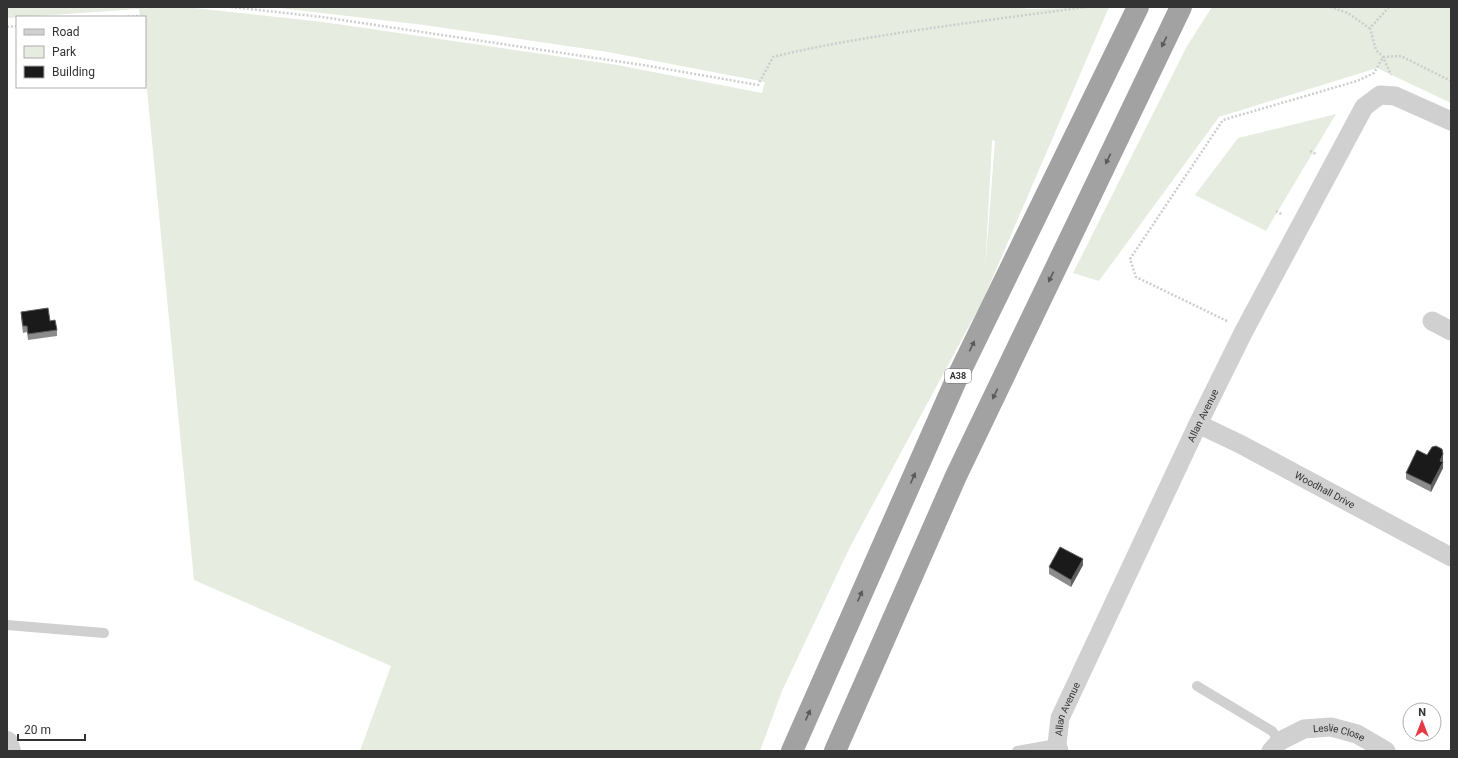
<svg xmlns="http://www.w3.org/2000/svg" width="1458" height="758" font-family="Roboto,sans-serif">
<style>
.green{fill:#e6ecdf;fill-rule:evenodd}
.lines{fill:none;stroke-linecap:round;stroke-linejoin:round}
.path{stroke:#cdcdcd;stroke-width:2.5;stroke-dasharray:2 2;stroke-linecap:butt}
.service{stroke:#d0d0d0;stroke-width:10}
.minor{stroke:#d0d0d0;stroke-width:19}
.tertiary{stroke:#d0d0d0;stroke-width:22}
.trunk{stroke:#a2a2a2;stroke-width:22}
.wall{fill:#8c8c8c}
.shaded-wall{fill:#5f5f5f}
.building{fill:#1a1a1a;stroke:#5f5f5f}
.oneway{fill:#5a5a5a}
.labels{text-anchor:middle;dominant-baseline:central;stroke-width:4;stroke-linejoin:round;paint-order:stroke}
.shield{fill:#fff;stroke:#707070;stroke-width:1}
.shield-label{font-size:9px;font-weight:bold;fill:#333}
.street-label{font-size:10px;fill:#333;stroke:#fff}
</style>
<rect width="100%" height="100%" fill="#fff"/>
<path class="green" d="M7 7H186L323 22 617 65 762 93 765 82 608 52 424 25 271 7H1011L1032 9 1109 7 983 300 850 547 782 691 760 751H360L391 666 194 580 145 68V17H140L139 9 7 18ZM992 140 995 141 985 271 992 141Z
M1212 7H1451V103L1377 68 1219 117 1099 281 1073 273 1187 46Z
M1336 114 1266 231 1195 195 1238 138Z"/>
<g class="lines">
<path class="path" d="M231 7 322 17 649 66 758 85 773 57C816 46 861 39 905 32 965 23 1026 15 1086 7
M1330 7 1348 13 1369 28
M1389 7 1370 28 1376 50 1383 57 1391 75
M124 17 140 16
M7 27 17 26
M1383 57 1401 56 1451 81
M1310 151 1316 154
M1276 211 1283 215
M1227 321 1136 277 1130 259 1223 120 1357 81 1374 73 1383 57"/>
<path class="service" d="M7 625 104 633
M1197 686 1272 731 1280 741
M1017 751 1057 744"/>
<g class="minor">
<path d="M1432 321 1451 331"/>
<path id="s1" d="M1198 424 1240 444 1451 557"/>
<path id="s2" d="M1059 751 1057 744 1060 718 1198 424 1244 331 1364 107 1380 95 1395 96 1451 121"/>
<path id="s3" d="M1271 751 1280 741 1304 729 1331 727 1357 734 1386 751"/>
</g>
<path class="tertiary" d="M7 742 10 751"/>
<path class="trunk" d="M792 751 956 380 1138 7
M835 751 956 476 1181 7"/>
</g>
<path class="wall" d="M21 312 50 321 57 330V336L28 340 27 332 23 333 21 318Z
M1427 455 1443 461V468L1431 492 1406 479V473Z
M1083 565 1071 587 1049 574V567Z"/>
<path class="shaded-wall" d="M1443 454V468L1431 492V485L1440 461Z
M1083 559V565L1071 587V580Z"/>
<path class="building" d="M48 308 50 321 55 320 57 330 28 334 27 326H23L21 312Z
M1436 446 1442 449 1443 454 1440 461 1443 462 1431 485 1406 473 1417 450 1427 455 1432 447Z
M1060 547 1083 559 1071 580 1049 567Z"/>
<defs><path id="oneway-solid" d="M-6-.8H1V-3.2L6.5 0L1 3.2V.8H-6Z"/></defs>
<g class="oneway">
<use href="#oneway-solid" transform="translate(1164 42) rotate(116)"/>
<use href="#oneway-solid" transform="translate(1108 159) rotate(116)"/>
<use href="#oneway-solid" transform="translate(1051 277) rotate(116)"/>
<use href="#oneway-solid" transform="translate(972 346) rotate(-64)"/>
<use href="#oneway-solid" transform="translate(995 394) rotate(116)"/>
<use href="#oneway-solid" transform="translate(913 478) rotate(-66)"/>
<use href="#oneway-solid" transform="translate(860 596) rotate(-66)"/>
<use href="#oneway-solid" transform="translate(808 715) rotate(-66)"/>
</g>
<g class="labels">
<rect class="shield" x="945" y="369" width="26" height="14" rx="3"/>
<g class="shield-label">
<text x="958" y="376">A38</text>
</g>
<g class="street-label">
<text stroke="none"><textPath href="#s2" startOffset="368">Allan Avenue</textPath></text>
<text stroke="none"><textPath href="#s1" startOffset="143">Woodhall Drive</textPath></text>
<text stroke="none"><textPath href="#s2" startOffset="44">Allan Avenue</textPath></text>
<text stroke="none"><textPath href="#s3" startOffset="76">Leslie Close</textPath></text>
</g>
</g>
<rect width="1458" height="758" fill="none" stroke="#333333" stroke-width="16"/>
<rect x="16" y="16" width="130" height="72" fill="#ffffff" stroke="#adadad"/>
<rect x="24" y="29" width="20" height="6" fill="#d0d0d0" stroke="#adadad"/>
<text x="52" y="36" font-size="12" fill="#333333">Road</text>
<rect x="24" y="46" width="20" height="12" fill="#e6ecdf" stroke="#adadad"/>
<text x="52" y="56" font-size="12" fill="#333333">Park</text>
<rect x="24" y="66" width="20" height="12" fill="#1a1a1a" stroke="#adadad"/>
<text x="52" y="76" font-size="12" fill="#333333">Building</text>
<g transform="translate(1422 722)"><circle r="19" fill="#ffffff" stroke="#adadad"/>
<path d="M0-3L7 15L0 10L-7 15Z" fill="#e63946"/>
<text y="-6" font-size="11" font-weight="bold" text-anchor="middle" fill="#333333">N</text>
</g>
<path d="M18 734v6h67v-6" fill="none" stroke="#333333" stroke-width="2"/>
<text x="24" y="734" font-size="12" fill="#333333" stroke="#ffffff" stroke-width="3" paint-order="stroke">20 m</text>
</svg>
